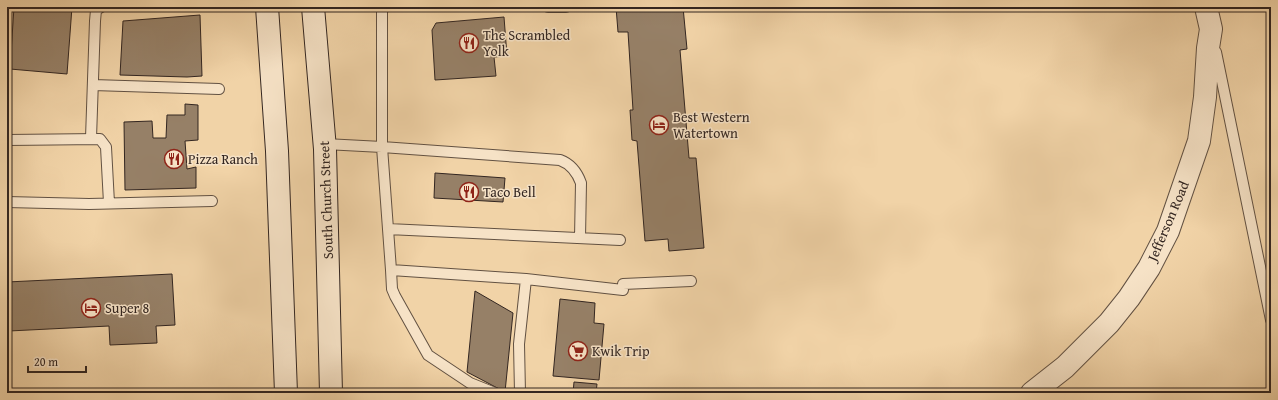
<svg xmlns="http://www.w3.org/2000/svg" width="1278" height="400" font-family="'Gentium Book Plus',serif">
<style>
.building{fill:#968067;stroke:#332621}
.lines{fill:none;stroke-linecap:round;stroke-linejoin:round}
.service-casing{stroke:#625142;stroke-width:12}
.tertiary-casing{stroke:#625142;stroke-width:24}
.secondary-casing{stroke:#332621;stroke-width:24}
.service{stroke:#f6e2c6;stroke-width:10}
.tertiary{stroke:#f6e2c6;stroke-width:22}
.secondary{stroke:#f6e2c6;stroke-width:22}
.labels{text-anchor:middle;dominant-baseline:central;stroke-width:3;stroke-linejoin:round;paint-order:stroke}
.poi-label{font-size:14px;fill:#332621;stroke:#f6e2c6;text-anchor:start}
.street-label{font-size:14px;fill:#332621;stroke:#f6e2c6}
</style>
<rect width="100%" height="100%" fill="#f1d3a7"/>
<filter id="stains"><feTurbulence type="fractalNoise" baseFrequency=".005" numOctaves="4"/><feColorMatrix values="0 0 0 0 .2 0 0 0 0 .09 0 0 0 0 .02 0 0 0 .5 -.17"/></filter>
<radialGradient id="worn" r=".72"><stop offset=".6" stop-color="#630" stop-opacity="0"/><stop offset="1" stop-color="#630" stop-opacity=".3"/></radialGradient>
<path class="building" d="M14 7H72L67 74 10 69Z
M616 7H683L687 49 680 50 689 158H696L704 248 669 251 668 239 645 241 637 141 632 140 630 110H633L628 32H618Z
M200 15 202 76 187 77 120 75 123 21Z
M504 17 507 56 494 57 496 76 435 80 432 30 436 23Z
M185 104 198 105V140L185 141 187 169 196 167V188L125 190 124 122 152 121 153 138H166L167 115H185Z
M435 173 505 178 503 202 434 198Z
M172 274 175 325 156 326 157 343 110 345 109 326 9 331 7 282Z
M475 291 513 313 505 392 467 372Z
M560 299 595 303 594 323 604 324 599 380 553 376Z
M574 382 597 384 596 393H573Z"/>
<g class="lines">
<g class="service-casing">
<path id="service" d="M385 7 382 10V147L560 160C571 164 577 172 581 183L580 238
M548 7H566
M1216 52 1271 320
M93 85 219 89
M91 138 95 21 96 10 101 7
M7 140 100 139 106 147 109 203
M325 144 382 147 391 270 526 279
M7 202 89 204 212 201
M388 229 620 240
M391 270 392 289 395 296 428 355 470 383 495 393
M623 284 691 281
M520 393 519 344 526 279 623 290"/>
</g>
<g class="tertiary-casing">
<path id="tertiary" d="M1032 393 1065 367 1109 323 1129 298 1149 268 1168 231 1199 141 1205 97 1208 48 1211 29 1206 7"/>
</g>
<g class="secondary-casing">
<path id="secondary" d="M267 7 277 151 286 393
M313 7 325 149 331 393"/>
</g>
<use href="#service" class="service"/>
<use href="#tertiary" class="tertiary"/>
<use href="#secondary" class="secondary"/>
</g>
<defs>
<g id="restaurant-ring" transform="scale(1)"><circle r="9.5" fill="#f6e2c6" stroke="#8f2418" stroke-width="1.5"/><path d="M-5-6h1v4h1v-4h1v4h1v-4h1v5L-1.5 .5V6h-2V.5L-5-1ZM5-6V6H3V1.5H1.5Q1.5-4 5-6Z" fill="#8f2418"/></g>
<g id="hotel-ring" transform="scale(1)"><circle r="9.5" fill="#f6e2c6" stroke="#8f2418" stroke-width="1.5"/><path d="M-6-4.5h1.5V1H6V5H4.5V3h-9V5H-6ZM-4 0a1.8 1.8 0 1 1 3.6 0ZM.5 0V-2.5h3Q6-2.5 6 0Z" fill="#8f2418"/></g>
<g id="supermarket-ring" transform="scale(1)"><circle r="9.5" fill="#f6e2c6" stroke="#8f2418" stroke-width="1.5"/><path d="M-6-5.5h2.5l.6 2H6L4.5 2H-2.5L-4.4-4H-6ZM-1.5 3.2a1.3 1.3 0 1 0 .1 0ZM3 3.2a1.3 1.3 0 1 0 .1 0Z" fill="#8f2418"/></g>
</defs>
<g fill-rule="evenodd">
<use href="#restaurant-ring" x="469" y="43"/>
<use href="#hotel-ring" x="659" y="125"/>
<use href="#restaurant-ring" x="174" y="159"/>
<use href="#restaurant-ring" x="469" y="192"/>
<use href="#hotel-ring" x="91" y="308"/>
<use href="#supermarket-ring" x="578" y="351"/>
</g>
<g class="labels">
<g class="poi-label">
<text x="483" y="35">The Scrambled<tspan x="483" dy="16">Yolk</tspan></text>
<text x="673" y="117">Best Western<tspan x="673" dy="16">Watertown</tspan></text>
<text x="188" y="159">Pizza Ranch</text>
<text x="483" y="192">Taco Bell</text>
<text x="105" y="308">Super 8</text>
<text x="592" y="351">Kwik Trip</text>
</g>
<g class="street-label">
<text transform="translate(326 200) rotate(-92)">South Church Street</text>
<text transform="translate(1168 221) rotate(-67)">Jefferson Road</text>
</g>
</g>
<rect width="1278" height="400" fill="none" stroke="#f1d3a7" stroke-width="24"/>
<rect x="8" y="8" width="1262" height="384" fill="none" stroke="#332621" stroke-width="2"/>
<rect x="12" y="12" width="1254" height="376" fill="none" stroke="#332621"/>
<path d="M28 366v6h58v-6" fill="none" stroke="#332621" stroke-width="2"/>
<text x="34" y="366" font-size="12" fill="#332621" stroke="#f6e2c6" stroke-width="3" paint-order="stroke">20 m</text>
<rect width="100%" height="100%" filter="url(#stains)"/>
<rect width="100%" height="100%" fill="url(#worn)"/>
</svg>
